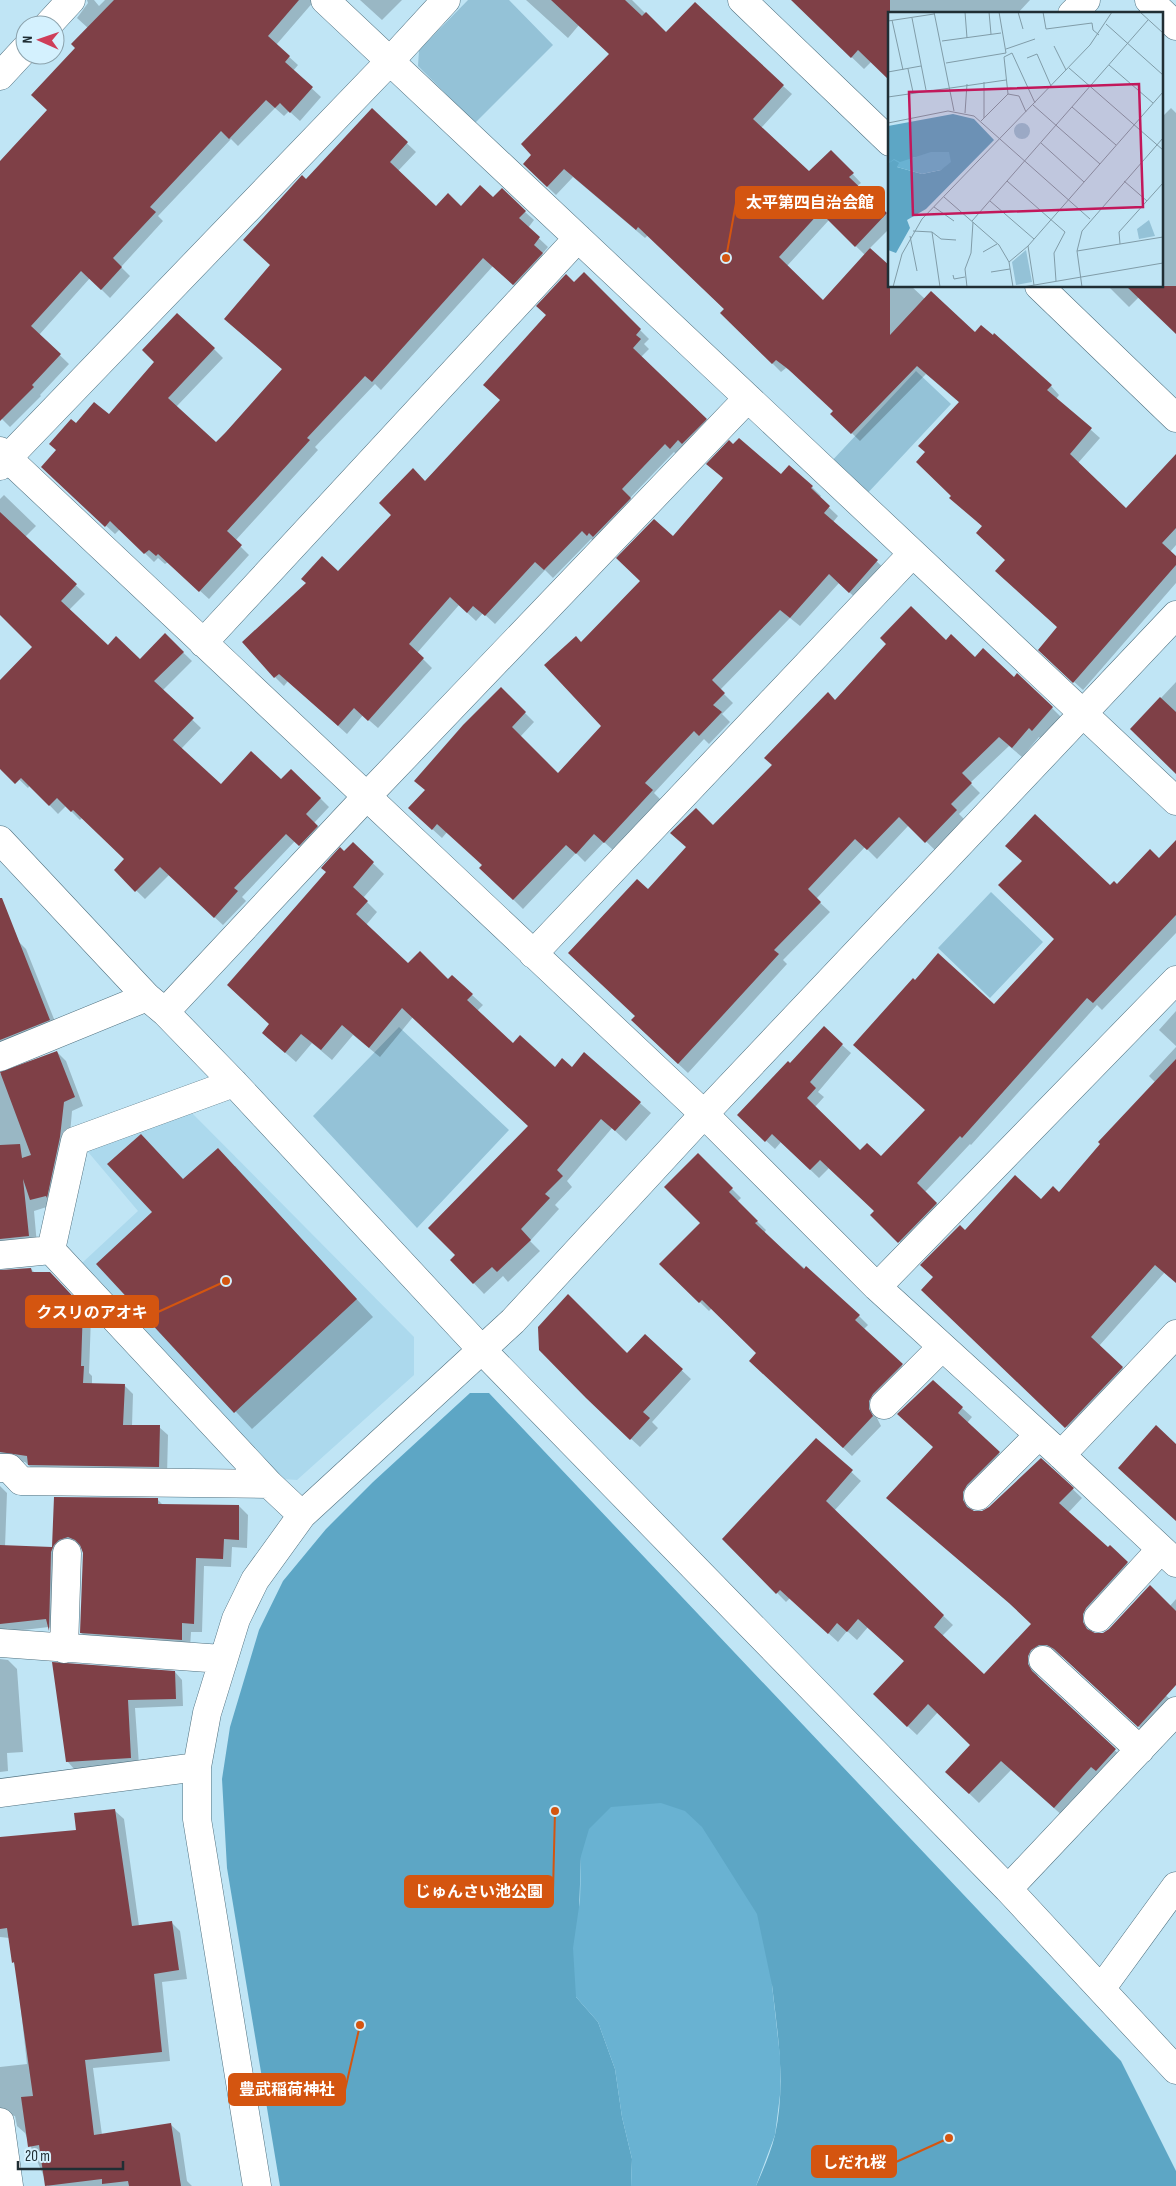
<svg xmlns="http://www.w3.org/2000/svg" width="1176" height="2186" font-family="'Sofia Sans Condensed','Noto Sans JP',sans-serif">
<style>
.built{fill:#acd9ed}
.green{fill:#94c2d7}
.forest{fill:#5da6c5}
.water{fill:#69b2d2}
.shadow{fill:#0003;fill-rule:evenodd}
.building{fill:#7f4047}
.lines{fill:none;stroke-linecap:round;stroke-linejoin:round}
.minor-casing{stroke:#4f707f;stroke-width:29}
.minor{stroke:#fff;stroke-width:28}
.inset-road{fill:none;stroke:#809ca8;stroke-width:1}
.view{fill:#c2185b;fill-opacity:0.15;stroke:#c2185b;stroke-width:2.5}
.inset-edge{fill:none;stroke:#202e34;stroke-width:2.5}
.leader{fill:none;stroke:#d45510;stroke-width:2}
.callout-dot{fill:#d45510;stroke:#d4f1fe;stroke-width:2}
.callout{fill:#d45510;stroke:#d45510;stroke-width:2}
.callout-label{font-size:16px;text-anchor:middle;font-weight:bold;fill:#fff}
</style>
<rect width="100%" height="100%" fill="#c0e5f5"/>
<path class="built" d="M188 1109 414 1337V1375L297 1480 283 1479 82 1263 138 1211 83 1146Z"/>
<path class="green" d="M468 0H509L553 45 475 123 418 66 419 50Z
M916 371 951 404 864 497 829 464Z
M991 892 1043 942 990 998 938 948Z
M399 1027 509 1130 417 1228 313 1116Z"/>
<path class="forest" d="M470 1393H489L1121 2061 1176 2171V2186H756C763 2170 771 2152 775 2135 786 2086 778 2035 772 1985L581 1856 576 1997 598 2022 615 2069 622 2117 632 2159 631 2186H280L227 1868 222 1779 230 1727 259 1630 283 1581 326 1529 373 1482Z"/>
<path class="water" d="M661 1803 685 1811 702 1827 757 1914 772 1985 780 2056V2095L775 2135 756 2186H631L632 2159 622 2117 615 2069 598 2022 576 1997 573 1948 580 1900 581 1856 589 1829 611 1807Z"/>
<path class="shadow" d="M87 0H94L99 6 105 0H315L276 45 298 65 293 71 321 97 300 121 289 111 284 116 275 108 238 146 231 139 158 216 163 221 121 267 130 276 110 298 90 278 39 335 69 364 40 395 41 396 10 427 0 417V163L48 110 88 28 77 18 88 3Z
M360 0H402L382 20Z
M526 0H632L666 34 783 86 792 94 761 128 809 173 831 151 861 183 857 186 890 217V228L869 249 890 286H911L925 299 975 334 993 336 995 334 1051 386 1059 395 1056 399 1100 438 1078 463 1126 510 1176 462V545L1170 552 1176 558V583L1083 690 1048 658 1058 628 983 527 952 496 926 452 960 403 926 374 860 441 832 414 835 411 798 377 786 368 781 372 722 313 725 310 648 235 645 238 573 177 556 195 533 173 610 54 579 25 568 38ZM829 220 865 255 823 302 787 266Z
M792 0H1030L1017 14H890L871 62 864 69Z
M1171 108 1176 113V332L1139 297 1129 307 1108 286H1162V117Z
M372 110 416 152 398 171 436 208 461 207 494 199 525 212 534 220 528 228 548 247 542 254 551 263 522 293 493 266 381 390 375 384 315 447 318 450 235 541 249 555 209 599 168 562 165 564 158 558 154 562 120 529 115 534 52 476 76 424 109 416 214 349 223 358 176 407 216 443 283 370 226 319 272 266 306 181Z
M584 274 649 339 644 344 649 349 641 357 714 428 679 457 674 452 630 498 639 507 597 543 591 539 553 578 545 570 495 624 483 613 476 621 459 605 417 653 432 668 378 728 363 715 347 734 288 681 284 686 275 677 338 573 501 401 574 284Z
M782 475 812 487 821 496 819 498 838 516 833 522 886 570 859 601 839 583 800 626 790 618 720 690 733 703 722 714 730 722 709 744 704 739 654 793 661 800 614 851 604 842 585 862 576 853 523 909 481 868 483 865 447 832 442 838 419 817 426 791 501 689 534 722 520 737 558 775 603 726 581 643 641 581 673 538Z
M4 495 36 526 25 537 85 594 69 610 108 647 140 661 165 635 192 661 162 691 201 728 181 749 221 786 281 781 320 798 329 807 314 823 326 835 308 854 295 841 242 897 246 901 223 925 169 875 145 899 115 870 126 859 82 818 80 820 66 806 58 814 30 785 28 788 0 761V682L34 647 0 613V499Z
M946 641 1014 679 1052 708 1061 717 1042 740 1039 737 1022 757 1009 746 970 783 980 793 959 814 965 820 936 851 909 825 877 859 865 847 816 899 830 912 783 960 787 964 688 1073 642 1030 637 1016 648 891 835 701Z
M1176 682V772L1132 729Z
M1176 842V933L1102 1010 1097 1005 971 1145 970 1144 925 1192 945 1212 908 1250 872 1215 875 1211 829 1168 819 1178 781 1142 775 1149 738 1115 790 1065 842 1045 851 1053 818 1092 824 1097 814 1108 861 1152 881 1158 926 1110 994 1006 1110 887 1117 886 1159 859Z
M353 844 384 874 363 898 377 912 366 925 408 964 448 981 472 995 483 1005 477 1011 513 1045 555 1069 572 1068 585 1054 651 1113 626 1141 612 1128 567 1181 572 1187 555 1205 559 1209 530 1241 540 1251 508 1282 503 1276 484 1294 452 1260 457 1255 529 1126 413 1017 380 1057 353 1035 332 1060 312 1043 296 1062 263 1033 270 1025 345 853Z
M17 940 26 949 58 1029 0 1054V947Z
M1176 1011V1046L1159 1030Z
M1176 1047V1282L1165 1272 1099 1346 1131 1376 1075 1435 931 1298 934 1277 965 1231 1059 1194 1155 1082 1149 1076Z
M57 1052 66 1061 83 1106 72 1111 69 1146 56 1204 34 1211 37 1245 0 1251V1074Z
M698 1155 741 1198 737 1202 766 1230 764 1233 859 1316 868 1325 864 1329 911 1374 877 1410V1418L881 1426 852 1456 759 1369 758 1353 712 1308 709 1311 661 1264 702 1223Z
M235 1166 373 1317 252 1429 98 1264 153 1212 184 1180Z
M31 1269 35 1273 58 1282 91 1317 89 1373 92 1376V1384L124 1385 133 1394 132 1426 159 1427 168 1435 167 1475 38 1474 25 1462 9 1460 0 1463V1272Z
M645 1336 691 1379 652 1422 658 1428 640 1447 596 1407 627 1355Z
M933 1382 972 1417 967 1423 1008 1462 972 1502 973 1512H982L989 1508 1041 1459 1082 1498 1068 1513 1108 1549 1110 1546 1136 1572 1092 1624V1633L1104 1634 1170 1606 1176 1599V1660L1153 1683 1176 1705 1148 1735 1064 1658 1057 1654H1049L1037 1666V1674L1040 1681 1124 1759 1064 1817 1011 1770 979 1803 947 1772 972 1745 938 1712 917 1735 884 1704 905 1662 868 1627 857 1640 847 1631 838 1642 790 1598 786 1602 724 1539 817 1440 861 1481 834 1511 953 1625 942 1636 984 1675 1033 1624 888 1498 934 1448Z
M0 1486 7 1493 5 1547 53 1548 55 1498 158 1500 163 1505 239 1506 248 1515 247 1548 232 1547 231 1567 204 1566 202 1632H191L190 1648 90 1641 81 1633 84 1553 82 1547 76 1545 57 1637 49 1627 14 1631 0 1639Z
M0 1659 8 1660 17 1669 23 1752 7 1753 8 1771 0 1772Z
M54 1664 175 1672 182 1680 183 1706 135 1708 139 1765 75 1770 68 1762Z
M115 1811 124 1819 139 1926 171 1922 180 1931 187 1979 162 1982 170 2061 93 2068 102 2135 171 2125 180 2133 187 2181 192 2186H48L25 2133 17 2126 15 2116 8 2115 0 2118V2067L27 2064 16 1965 13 1962 10 1938 0 1937V1840L77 1831Z"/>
<path class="building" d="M114 0H299L268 36 290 56 285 62 313 87 290 113 280 103 275 108 266 100 229 139 221 131 150 207 156 212 113 258 122 267 101 290 81 271 31 326 61 354 32 385 34 387 0 421V161L47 110 31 95 75 48 71 44Z
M551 0H625L642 16 646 12 666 32 695 2 784 85 753 119 809 171 831 150 854 173 849 177 887 213 855 247 820 212 779 257 823 300 870 248 890 266V335L931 291 975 332 981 325 993 335 994 333 1052 385 1047 390 1092 428 1070 454 1126 508 1176 454V528L1162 543 1176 556V565L1073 683 1038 650 1057 627 995 571 1005 560 976 533 982 526 949 498 951 496 916 462 925 452 918 446 959 402 917 366 851 434 830 414 833 411 788 369 776 360 772 364 720 313 724 309 638 227 636 230 564 169 547 187 523 164 531 155 521 144 609 54Z
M791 0H890V81L858 50 851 58Z
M372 108 408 142 390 162 436 206 448 193 461 206 480 185 493 197 502 188 526 211 519 218 540 237 534 245 543 253 513 285 483 258 372 382 365 376 307 438 310 440 227 531 242 545 199 592 158 554 156 556 149 550 144 554 110 521 105 527 41 467 56 450 49 444 71 419 76 423 94 402 109 414 154 362 142 350 177 313 215 348 168 398 216 442 226 432 282 369 224 319 270 265 243 240 302 175 306 179Z
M584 272 641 329 636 335 641 339 633 348 707 419 682 444 678 440 670 449 665 444 622 489 631 498 593 537 589 533 587 536 582 531 544 570 535 562 485 616 473 606 467 613 450 597 409 644 424 658 368 721 354 708 338 726 279 674 274 678 242 642 306 583 301 579 322 556 338 571 391 515 379 503 413 468 425 481 500 400 483 385 546 315 536 306 566 274 574 282Z
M1126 286H1176V334Z
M739 438 781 474 789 465 813 486 811 488 830 506 824 513 878 560 849 593 829 574 790 618 780 610 712 680 725 693 713 705 722 712 699 736 694 731 645 783 653 790 604 843 594 834 576 854 566 845 513 900 479 868 482 865 437 824 432 830 408 808 425 790 414 781 463 725 501 687 526 712 512 727 558 773 601 726 544 665 576 636 581 642 640 581 616 558 654 519 673 536 723 478 706 464 729 440 733 444Z
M0 512 77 584 61 601 108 645 116 636 140 659 165 633 184 652 154 681 194 718 173 740 221 784 251 751 281 779 291 769 321 798 306 814 318 826 299 846 286 834 234 888 238 891 214 918 160 867 135 892 114 870 124 859 73 810 71 812 57 798 49 806 21 778 15 784 0 769V680L32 647 0 615Z
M911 606 946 640 951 634 975 657 983 648 1014 677 1017 673 1053 707 1032 731 1029 728 1012 748 999 737 962 773 972 783 951 804 957 810 925 843 899 817 867 850 855 839 808 889 821 902 774 950 779 954 678 1064 631 1020 635 1016 568 953 637 879 648 889 686 847 670 833 696 808 713 825 772 765 764 758 828 692 835 700 886 644 880 638Z
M1160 697 1176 712V774L1130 729Z
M1035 814 1110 885 1114 881 1117 884 1150 849 1159 858 1176 840V915L1093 1003 1087 998 962 1138 960 1136 917 1183 937 1203 898 1243 870 1215 874 1211 820 1160 810 1170 772 1134 765 1142 737 1115 788 1061 790 1063 824 1026 843 1044 810 1082 816 1088 807 1098 860 1150 867 1143 881 1156 925 1110 853 1045 913 978 915 980 938 953 994 1004 1054 939 998 885 1022 861 1005 846Z
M353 842 374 862 353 887 368 901 356 914 408 963 420 951 448 979 452 975 473 994 467 1000 513 1043 520 1035 555 1067 562 1058 572 1067 584 1052 641 1102 615 1131 601 1119 557 1170 563 1176 545 1194 550 1198 521 1229 531 1240 497 1272 492 1267 473 1284 450 1260 455 1255 428 1228 528 1126 402 1008 369 1048 342 1025 321 1050 301 1034 285 1053 262 1033 269 1024 227 985 326 872 321 868 340 847 344 851Z
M0 898H2L50 1020 0 1040Z
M57 1051 75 1097 64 1102 60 1137 47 1198 46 1196 30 1200 23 1179 29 1236 0 1239V1145L20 1144 22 1158 31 1155 0 1072Z
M1176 1059V1283L1155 1265 1091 1337 1123 1367 1065 1428 921 1290 933 1277 920 1265 960 1225 965 1230 1015 1175 1041 1199 1053 1186 1059 1192 1100 1144 1098 1142Z
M141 1134 183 1179 218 1148 357 1299 234 1413 96 1264 152 1212 107 1164Z
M698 1153 733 1188 729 1192 758 1221 755 1223 804 1269 806 1266 860 1315 855 1320 903 1364 873 1394 869 1401V1409L873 1416 843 1448 749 1361 756 1353 702 1300 699 1303 659 1264 700 1223 664 1187Z
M31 1268 32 1272H50L83 1307 81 1366H84L83 1383 125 1384 123 1425H160L159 1467 28 1465 27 1456 0 1452V1270Z
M568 1294 627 1353 645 1334 683 1369 643 1412 650 1418 630 1440 586 1398 539 1350 538 1327Z
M933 1380 963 1407 958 1413 1000 1452 967 1485 963 1492V1500L967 1507 974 1511H982L989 1507 1041 1458 1074 1488 1059 1503 1108 1547 1110 1545 1128 1562 1086 1608 1083 1614V1622L1087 1629 1095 1633H1103L1109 1629 1150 1585 1176 1611V1685L1138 1727 1054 1649 1047 1645H1039L1031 1650 1028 1656V1664L1032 1671 1116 1749 1096 1771 1091 1767 1054 1808 1001 1761 969 1794 945 1772 970 1745 928 1704 907 1727 873 1694 904 1661 858 1619 847 1632 837 1623 828 1634 780 1590 776 1594 722 1539 816 1438 853 1470 826 1501 944 1615 934 1627 984 1674 1031 1624 1009 1603 886 1498 933 1447 897 1414Z
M1156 1425 1176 1444V1521L1118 1468Z
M54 1497 158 1498V1504L239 1505V1540L224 1539 223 1559 196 1558 194 1624 182 1623V1640L80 1633 83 1553 80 1545 75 1540 68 1537 59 1540 54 1545 51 1552 49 1631 46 1619 0 1624V1545L52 1547Z
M52 1662 175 1671 176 1699 128 1700 131 1758 66 1762Z
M115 1809 132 1926 172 1921 179 1970 154 1974 162 2052 85 2060 94 2135 171 2123 181 2186H129L128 2181 102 2184V2179L45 2186 39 2145 28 2147 21 2097 33 2096 14 1962 12 1963 7 1928 0 1929V1837L76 1830 74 1813Z"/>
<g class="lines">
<g class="minor-casing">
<path id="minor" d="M325 0 1176 801
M742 0 890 142
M1149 0 1176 26
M1072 14 1086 0
M48 25 71 0
M0 76 25 49
M1039 286 1176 418
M0 451 704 1114 877 1287 1061 1455 1176 1563
M0 466 390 61 446 0
M203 643 578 238
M0 840 147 997 165 1012 234 1083 482 1350 1008 1889 1176 2070
M533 954 912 554
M165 1012 367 796 748 398
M0 1057 147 997
M51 1250 75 1141 234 1083
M0 1255 51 1250 269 1484 302 1515
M877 1287 1176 980
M884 1405 942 1347
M1061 1455 1176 1334
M0 1468H9L21 1481 269 1484
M978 1496 1039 1435
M1098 1618 1161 1549
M0 1643 222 1659
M64 1649 67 1553
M1043 1660 1140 1750
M0 1793 197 1767
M1008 1889 1176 1711
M1101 1989 1176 1886
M0 2122 9 2186
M257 2186 197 1819V1767L207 1713 236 1619 255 1580 302 1515 513 1321 704 1114 1176 615"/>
</g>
<use href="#minor" class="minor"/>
</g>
<g transform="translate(888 12)">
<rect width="275" height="275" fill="#c0e5f5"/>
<path d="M126 119a8 8 0 1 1 16 0a8 8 0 1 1-16 0ZM261 208 267 224 251 227 249 217ZM138 238 144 270 128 273 124 250Z" fill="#94c2d7"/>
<path d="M65 102 86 107 106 128 38 197 19 208 22 216 8 241 0 238V114ZM58 140 53 158 34 162 9 155 24 146Z" fill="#5da6c5" fill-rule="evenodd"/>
<path d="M43 140H61L63 150 53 158 34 162 9 155 11 151 6 148 1 151 0 143 2 150 6 147 12 150Z" fill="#69b2d2"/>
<path class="inset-road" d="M46 0 66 99M77 0 79 26M101 0 103 22M130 0 135 17M155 0 158 17 204 11 205 18 211 23M252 0 275 21M24 6 38 78M4 8 15 58M0 9 46 2M218 12 275 63M54 29 113 21M166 34 178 58M118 37 147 27M139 46 149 42 163 74M58 51 118 41 111 0M221 53 265 91M181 56 275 138M20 57 25 80M0 60 33 54M120 82 131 84 138 100M0 85 118 68M145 93 212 152M184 95 228 133M77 101 79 72M96 106V70M93 109 120 82 116 45 124 41 147 91M0 111 60 99 86 104 202 207M153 131 196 170M119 169 177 220 166 241 168 269M236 169 259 189M56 185 111 233 121 250 125 275M102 189 146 227M46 195 66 209M84 209 260 8M25 219 44 220 52 275M44 220 53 227 68 228M22 224 29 259M232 232 231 220 275 171M140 234 146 273M189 239 275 225M95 240 109 232M121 250 140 234 275 80M103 260 122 257M65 263 66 267 77 265M5 275 14 242 34 207 202 33 224 0M79 275 77 257 83 241 85 210M135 275 275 251M194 275 189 239 194 219 275 126"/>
<path class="view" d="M251 72 255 195 25 203 21 80Z"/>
<rect width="275" height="275" class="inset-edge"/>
</g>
<path class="leader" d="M726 258L736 203M226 1281L158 1312M555 1811L553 1891M360 2025L345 2090M949 2138L896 2162"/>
<g class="callout-dot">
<circle cx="726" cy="258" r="5"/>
<circle cx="226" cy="1281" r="5"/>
<circle cx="555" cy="1811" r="5"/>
<circle cx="360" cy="2025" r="5"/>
<circle cx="949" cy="2138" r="5"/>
</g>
<g class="callout">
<rect x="736" y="187" width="148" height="31" rx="5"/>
<rect x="26" y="1296" width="132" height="31" rx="5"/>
<rect x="405" y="1876" width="148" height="31" rx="5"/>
<rect x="229" y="2074" width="116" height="31" rx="5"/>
<rect x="812" y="2146" width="84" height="31" rx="5"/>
</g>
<g class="callout-label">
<text x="810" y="208">太平第四自治会館</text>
<text x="92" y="1318">クスリのアオキ</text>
<text x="479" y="1897">じゅんさい池公園</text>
<text x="287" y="2095">豊武稲荷神社</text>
<text x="854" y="2168">しだれ桜</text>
</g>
<g transform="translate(40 40) rotate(272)"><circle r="24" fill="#d4f1fe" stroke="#8ca3ad"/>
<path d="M0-4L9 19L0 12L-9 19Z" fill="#ce3e59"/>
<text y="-8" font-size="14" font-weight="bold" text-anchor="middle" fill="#202e34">N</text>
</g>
<path d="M18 2161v8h105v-8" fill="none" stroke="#202e34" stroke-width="2.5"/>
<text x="25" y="2161" font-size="15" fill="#202e34" stroke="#d4f1fe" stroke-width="4" paint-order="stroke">20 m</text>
</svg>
